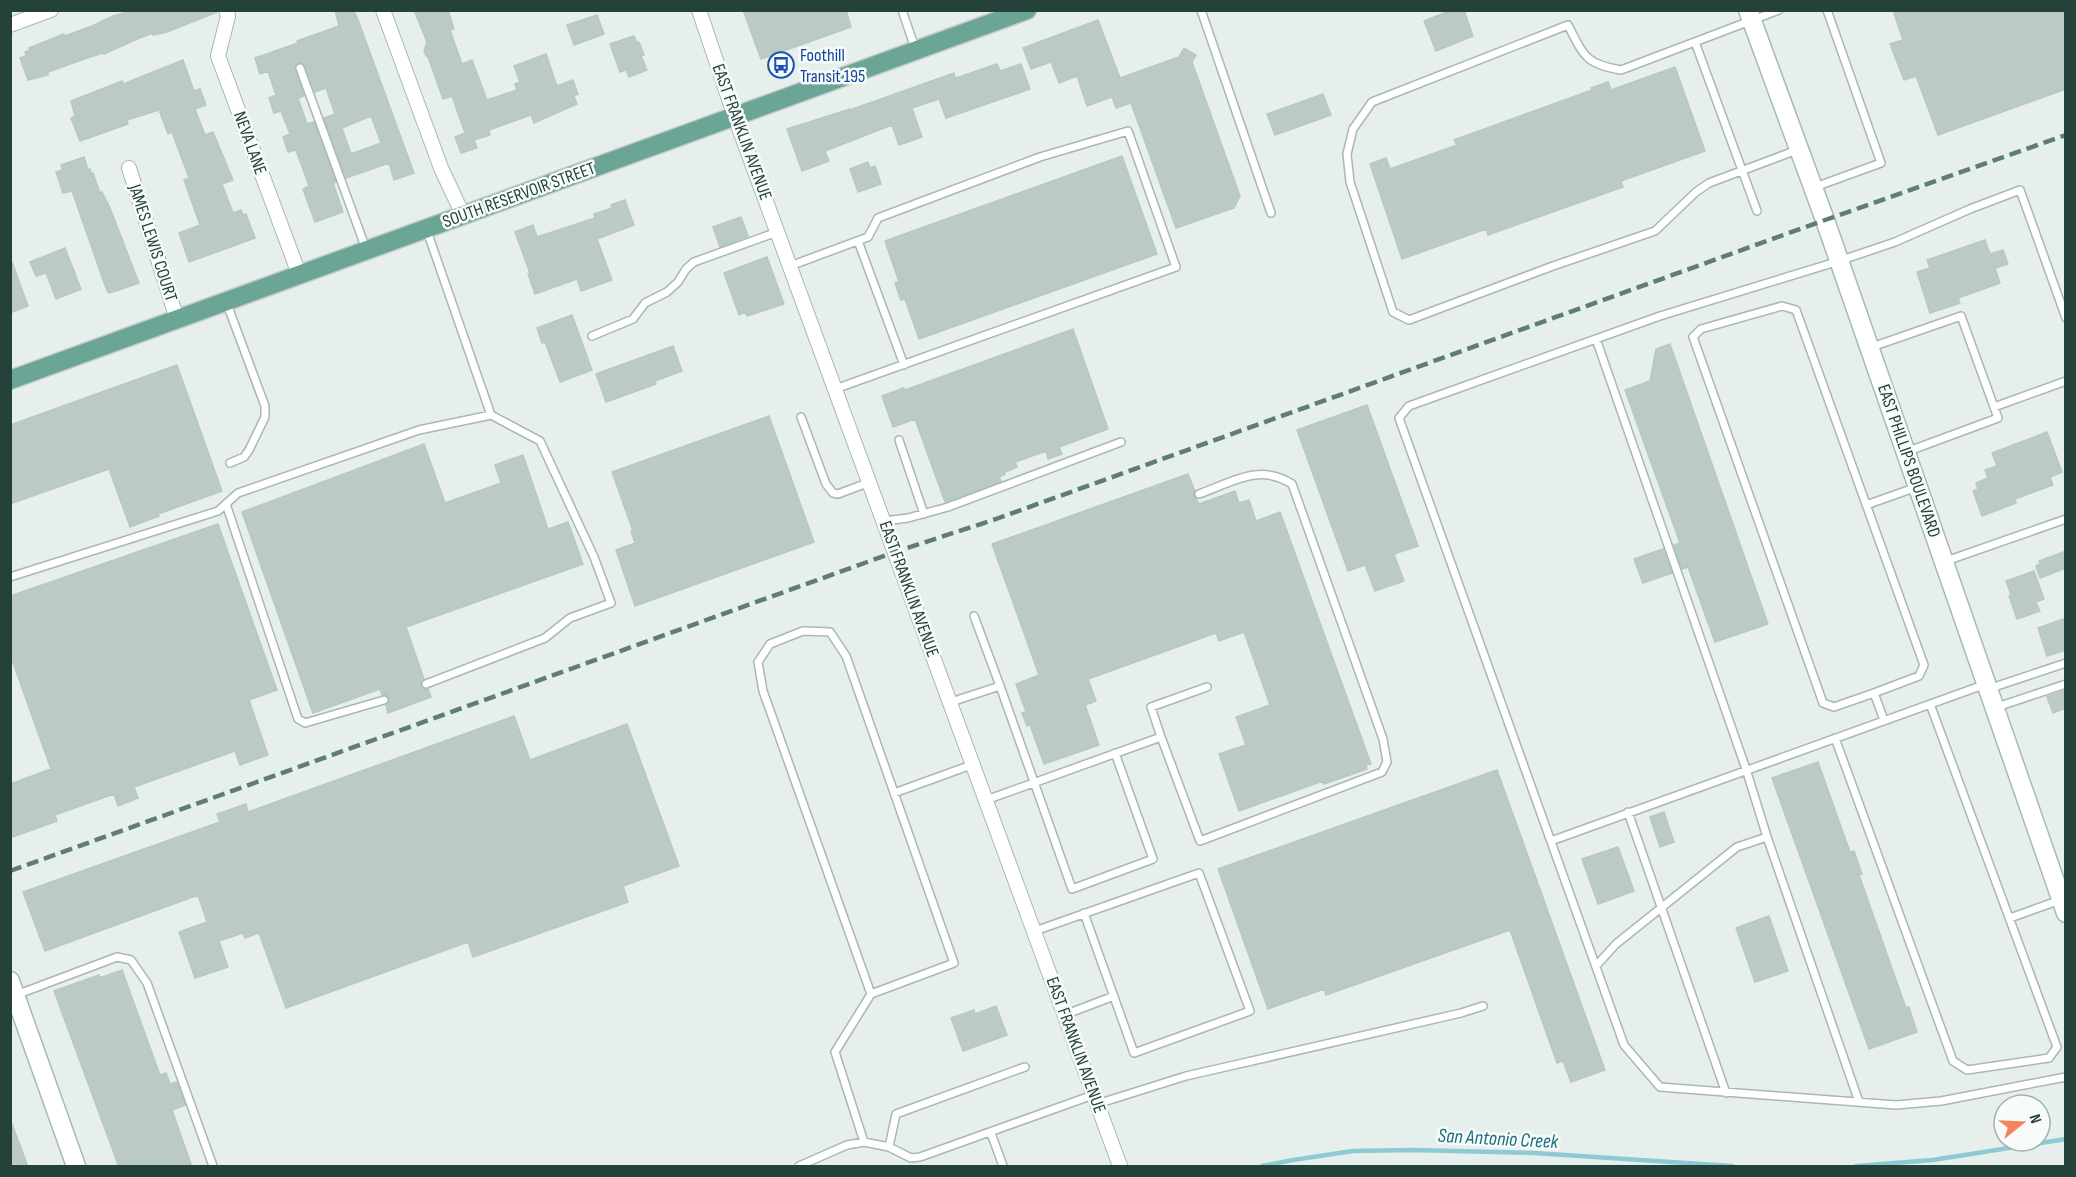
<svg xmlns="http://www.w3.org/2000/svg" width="2076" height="1177" font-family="'Sofia Sans Condensed',sans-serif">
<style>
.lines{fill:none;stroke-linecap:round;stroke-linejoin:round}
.stream{stroke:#8ec9d4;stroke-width:4.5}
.building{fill:#bbcac4;stroke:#b8c9c2;stroke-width:1.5;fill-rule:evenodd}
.lane-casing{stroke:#a8b8b2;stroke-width:10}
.street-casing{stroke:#a8b8b2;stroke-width:16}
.secondary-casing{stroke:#a4bbb3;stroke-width:21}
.primary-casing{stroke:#c2cac8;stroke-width:21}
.lane{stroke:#fff;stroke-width:7}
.street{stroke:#fff;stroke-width:14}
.secondary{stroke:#fff;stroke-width:18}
.primary{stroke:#6aa596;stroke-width:18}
.rail{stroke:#5f7d75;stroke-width:4.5;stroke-dasharray:12 6;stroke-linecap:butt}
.labels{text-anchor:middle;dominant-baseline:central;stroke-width:5;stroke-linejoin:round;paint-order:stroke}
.transit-label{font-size:18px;fill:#164399;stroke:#f7fbf9;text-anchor:start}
.street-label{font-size:18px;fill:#24423a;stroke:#f7fbf9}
.water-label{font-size:20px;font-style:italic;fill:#1c6f80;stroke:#f7fbf9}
</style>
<rect width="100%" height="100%" fill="#e6efeb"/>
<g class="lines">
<path class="stream" d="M1262 1166 1293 1160 1353 1151 1414 1150 1534 1153 1732 1166
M1856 1166 1933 1160 2066 1139"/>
</g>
<path class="building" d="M135 10H216L217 12 167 32 153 35V33L137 39 104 54 103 53 90 57 48 72V75L28 80 20 58 26 56 25 52 30 50 29 48 64 34 65 36 92 26 113 16Z
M335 10H353L357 17 414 173 394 180 389 163 346 178 324 118 335 114 326 88 315 92 305 66 302 63H298L295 69 304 96 298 98 307 124 314 122 336 182 333 183 343 212 315 222 303 189 309 186 296 150 288 152 283 137 290 134 281 111 274 113 269 98 276 95 268 71 260 74 255 58 298 43 297 41 339 26ZM371 116 381 143 351 154 342 128Z
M414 10H448L454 29 450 30 462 64 472 60 487 100 517 90 515 84 520 82 514 66 546 54 557 86 573 80 578 94 574 96 577 104 534 123 531 115 489 130 490 135 474 140 477 148 461 153 455 137 465 133 452 96 443 99 428 57 426 56 424 51 427 42Z
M743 10H846L851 27 761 59Z
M1452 10H1464L1473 36 1436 51 1424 21Z
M1893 10H2066V89L1938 135 1916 76 1904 80 1890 44 1903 40Z
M597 15 604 34 574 45 567 25Z
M1098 20 1120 78 1179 57 1184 48 1196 55 1192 62 1240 196 1234 208 1176 228 1131 103 1116 108 1112 97 1087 106 1077 76 1059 83 1051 62 1031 69 1023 48Z
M634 36 637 43 639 42 644 55 641 56 647 70 629 77 626 70 620 72 610 44Z
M183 60 194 91 200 89 206 105 195 109 205 135 213 132 233 180 222 184 233 213 241 210 243 215 246 214 255 238 189 262 179 233 200 225 184 180 189 178 172 132 168 134 159 110 127 120 128 124 80 141 71 118 75 116 71 101 122 81 123 84Z
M997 64 1000 71 1021 64 1030 89 946 118 939 99 912 108 922 137 899 145 892 125 825 151 829 161 802 171 787 129 850 109V110L954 73 955 78 959 77Z
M1675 67 1705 151 1621 181 1623 187 1488 235 1486 229 1402 259 1370 164 1386 158 1390 169 1457 145 1454 140 1592 90 1591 88 1608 82 1611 90Z
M1323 94 1331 115 1275 135 1267 114Z
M1122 156 1157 254 919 339 905 299 901 300 895 283 899 282 885 241Z
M84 157 88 170 90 169 91 174 93 173 100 193 102 192 110 208 139 283 116 291 109 293 107 291 72 191 63 193 56 172 62 170 61 165Z
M868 162 870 168 875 166 881 184 858 192 850 169Z
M625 200 634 225 597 239 612 280 581 291 577 279 535 294 528 274 530 273 515 232 533 225 537 237 595 218 594 214 612 208 611 205Z
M741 217 748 236 720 247 713 227Z
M1985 240 1990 254 2003 250 2008 264 1995 268 2000 283 1958 298 1960 303 1930 313 1917 272 1930 268 1927 260Z
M65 248 81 289 56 299 46 273 36 276 30 262Z
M767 257 784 304 747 316 745 312 739 315 724 273Z
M12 262 28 306 10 313V263Z
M572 315 592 370 560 382 545 342 542 343 537 328Z
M1073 329 1108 429 1059 447 1062 454 1048 459 1046 451 1015 462 1017 467 1005 472V474L999 477 1001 481 945 502 915 419 893 427 882 396 904 388 905 390Z
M1670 344 1768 624 1715 642 1688 567 1682 569 1674 545 1680 543 1625 390 1650 381 1656 349Z
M673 346 682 371 655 381 656 384 606 402 596 374Z
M177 365 222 491 158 514 159 516 130 527 109 469 10 504V425Z
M1367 405 1418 546 1394 554 1404 581 1375 591 1365 565 1348 571 1297 430Z
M769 416 814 542 635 606 616 550 635 543 631 531H633L612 472Z
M2047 432 2062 472 2050 477 2053 485 2015 499 2016 503 1982 516 1973 491 1978 489 1976 483 1988 478 1985 470 1997 466 1992 453Z
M424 444 445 503 501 483 495 465 523 455 548 529 568 522 583 564 406 627 424 679 421 681V685L423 689H428L431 697 388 713 386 705 389 702V698L386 695H382L380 689 313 713 242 512Z
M1188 474 1195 491 1194 495 1199 504 1235 491 1239 503 1249 500 1256 521 1280 512 1371 764 1366 765 1367 769 1324 784 1323 781 1239 811 1219 754 1246 745 1236 717 1270 705 1244 632 1219 641 1216 633 1088 679 1096 701 1085 705 1099 745 1044 764 1030 725 1027 726 1022 713 1026 712 1016 684 1039 675 992 544Z
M218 524 277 690 249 700 268 755 240 765 235 751 134 787 138 798 118 806 114 794 55 815 57 821 10 838V784L51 769 10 654V596Z
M1663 549 1672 573 1643 583 1634 559Z
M2066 551V568L2040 578 2036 566 2040 564 2039 561Z
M2034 571 2044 599 2036 602 2040 611 2017 619 2009 596 2011 595 2006 581Z
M2066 618V650L2047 656 2038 628Z
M2066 690V708L2053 713 2047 697Z
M514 716 530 760 627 724 679 866 623 886 628 902 473 957 468 942 286 1008 259 933 245 938 243 933 219 941 228 967 195 978 179 932 207 922 198 895 45 951 23 892 220 822 217 814 246 804 248 812Z
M1818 762 1850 852 1854 851 1862 874 1859 875 1906 1008 1909 1007 1917 1032 1869 1049 1772 778Z
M1497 770 1605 1070 1571 1082 1563 1061 1557 1063 1510 930 1326 995 1324 989 1268 1009 1218 869Z
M1664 812 1674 842 1660 847 1650 817Z
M1618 847 1634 891 1598 904 1582 859Z
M1769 916 1788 971 1755 982 1736 928Z
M122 970 160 1075 166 1073 170 1084 177 1082 185 1105 172 1110 192 1167H119L54 991 99 975 100 978Z
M996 1006 1007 1035 963 1051 951 1018 974 1010 975 1014Z
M10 1124H12L28 1167H10Z"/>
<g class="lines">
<g class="lane-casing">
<path id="lane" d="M902 10 916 51
M1201 10 1271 213
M1779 10 1621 70C1585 64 1584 56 1568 25L1372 102 1353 129 1347 154 1350 182 1393 312 1409 320 1553 266 1655 231 1696 192 1709 183 1797 150
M1695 42 1757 211
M300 68 366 249
M1815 187 1881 163 1827 10
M858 241 904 365
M790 266 868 237 878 218 1040 157 1128 131 1176 267 835 389
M227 304 265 406V417L249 450 244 457 230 463
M2066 318 2020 190 1970 209 1895 242 1839 261 1660 316 1409 406 1399 418 1624 1045 1660 1087 1896 1105 1941 1101 2066 1077
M592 336 633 319 645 303 667 292 678 282 686 269 694 262 777 232
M1596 339 1746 769 1767 837 1859 1102
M1869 348 1961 316 1998 418 1906 452
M1994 407 2066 381
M801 417 826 484 833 493 838 494 870 482
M899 440 924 514
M226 504 298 719 305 723 384 700
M1866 505 1917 487
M884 521 908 518 948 507 1121 442
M1946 561 2066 519
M10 577 218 511 238 493 419 430 491 415
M974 616 1000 686
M426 684 545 638 570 618 611 603 594 557 540 441 491 415 427 231
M1988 689 2066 663
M1874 693 1834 707 1823 703 1693 337 1701 329 1782 306 1796 310 1924 665 1919 676 1874 693 1884 720
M951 702 1000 686 1072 889 1153 859 1115 753
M1997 707 2066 684
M1161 737 1200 841 1382 772 1387 762 1383 739 1292 484C1259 463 1233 482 1199 494
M1835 738 1953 1061 1967 1070 2049 1058 2057 1047 1930 704
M894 793 974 764
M986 800 1161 737 1151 707 1207 687
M1628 812 1726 1093
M1551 841 1986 684
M2010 918 2060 900
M1035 931 1199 873 1250 1011 1134 1053 1084 913
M1596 966 1616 944 1737 847 1767 837
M16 995 117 957 131 960 147 983 213 1166
M1064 1015 1114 996
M1097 1104 1186 1076 1461 1013 1483 1006
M991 1133 1003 1166
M864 1142 835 1052 871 994 954 963 846 656 830 632 803 631 770 644 758 662 763 691 871 994
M889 1147 896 1114 1025 1067
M799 1166 847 1145 864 1142 889 1147 911 1158 920 1157 1093 1095"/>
</g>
<g class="street-casing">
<path id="street" d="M226 10 228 16 218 56 299 274
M383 10 441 168 463 215
M699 10 735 117 1120 1166
M10 25 51 10
M129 168 177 319"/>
</g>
<g class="secondary-casing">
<path id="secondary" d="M1748 10 1825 220 2066 913
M10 981 76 1166"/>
</g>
<g class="primary-casing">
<path id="primary" d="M10 380 1027 10"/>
</g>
<use href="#lane" class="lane"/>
<use href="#street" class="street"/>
<use href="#secondary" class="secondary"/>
<use href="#primary" class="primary"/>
<path class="rail" d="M10 871 895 552 996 519 1825 220 2066 135"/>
</g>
<defs>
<g id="bus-ring" transform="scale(1.35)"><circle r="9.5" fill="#f7fbf9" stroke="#1a4fb4" stroke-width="1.5"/><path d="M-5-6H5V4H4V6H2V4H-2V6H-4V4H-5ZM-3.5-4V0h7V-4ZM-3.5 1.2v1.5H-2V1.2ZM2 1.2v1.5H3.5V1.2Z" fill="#1a4fb4"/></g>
</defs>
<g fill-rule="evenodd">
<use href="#bus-ring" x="781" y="65"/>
</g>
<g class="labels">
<g class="transit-label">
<text x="800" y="55">Foothill<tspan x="800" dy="21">Transit 195</tspan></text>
</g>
<g class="street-label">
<text transform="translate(742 132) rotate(70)">EAST FRANKLIN AVENUE</text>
<text transform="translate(250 143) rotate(70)">NEVA LANE</text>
<text transform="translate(519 195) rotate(-20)">SOUTH RESERVOIR STREET</text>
<text transform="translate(153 243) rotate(72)">JAMES LEWIS COURT</text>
<text transform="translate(1909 461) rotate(71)">EAST PHILLIPS BOULEVARD</text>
<text transform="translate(909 589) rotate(70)">EAST FRANKLIN AVENUE</text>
<text transform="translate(1076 1045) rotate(70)">EAST FRANKLIN AVENUE</text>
</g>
<g class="water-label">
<text transform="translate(1498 1139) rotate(3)">San Antonio Creek</text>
</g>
</g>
<rect width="2076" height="1177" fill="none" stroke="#24423a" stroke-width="24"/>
<g transform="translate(2022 1123) rotate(72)"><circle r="28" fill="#f7fbf9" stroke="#a3b1ad" stroke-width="1.5"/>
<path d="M0-4.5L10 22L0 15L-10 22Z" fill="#f4845f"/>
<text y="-9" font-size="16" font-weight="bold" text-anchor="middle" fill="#24423a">N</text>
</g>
</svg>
